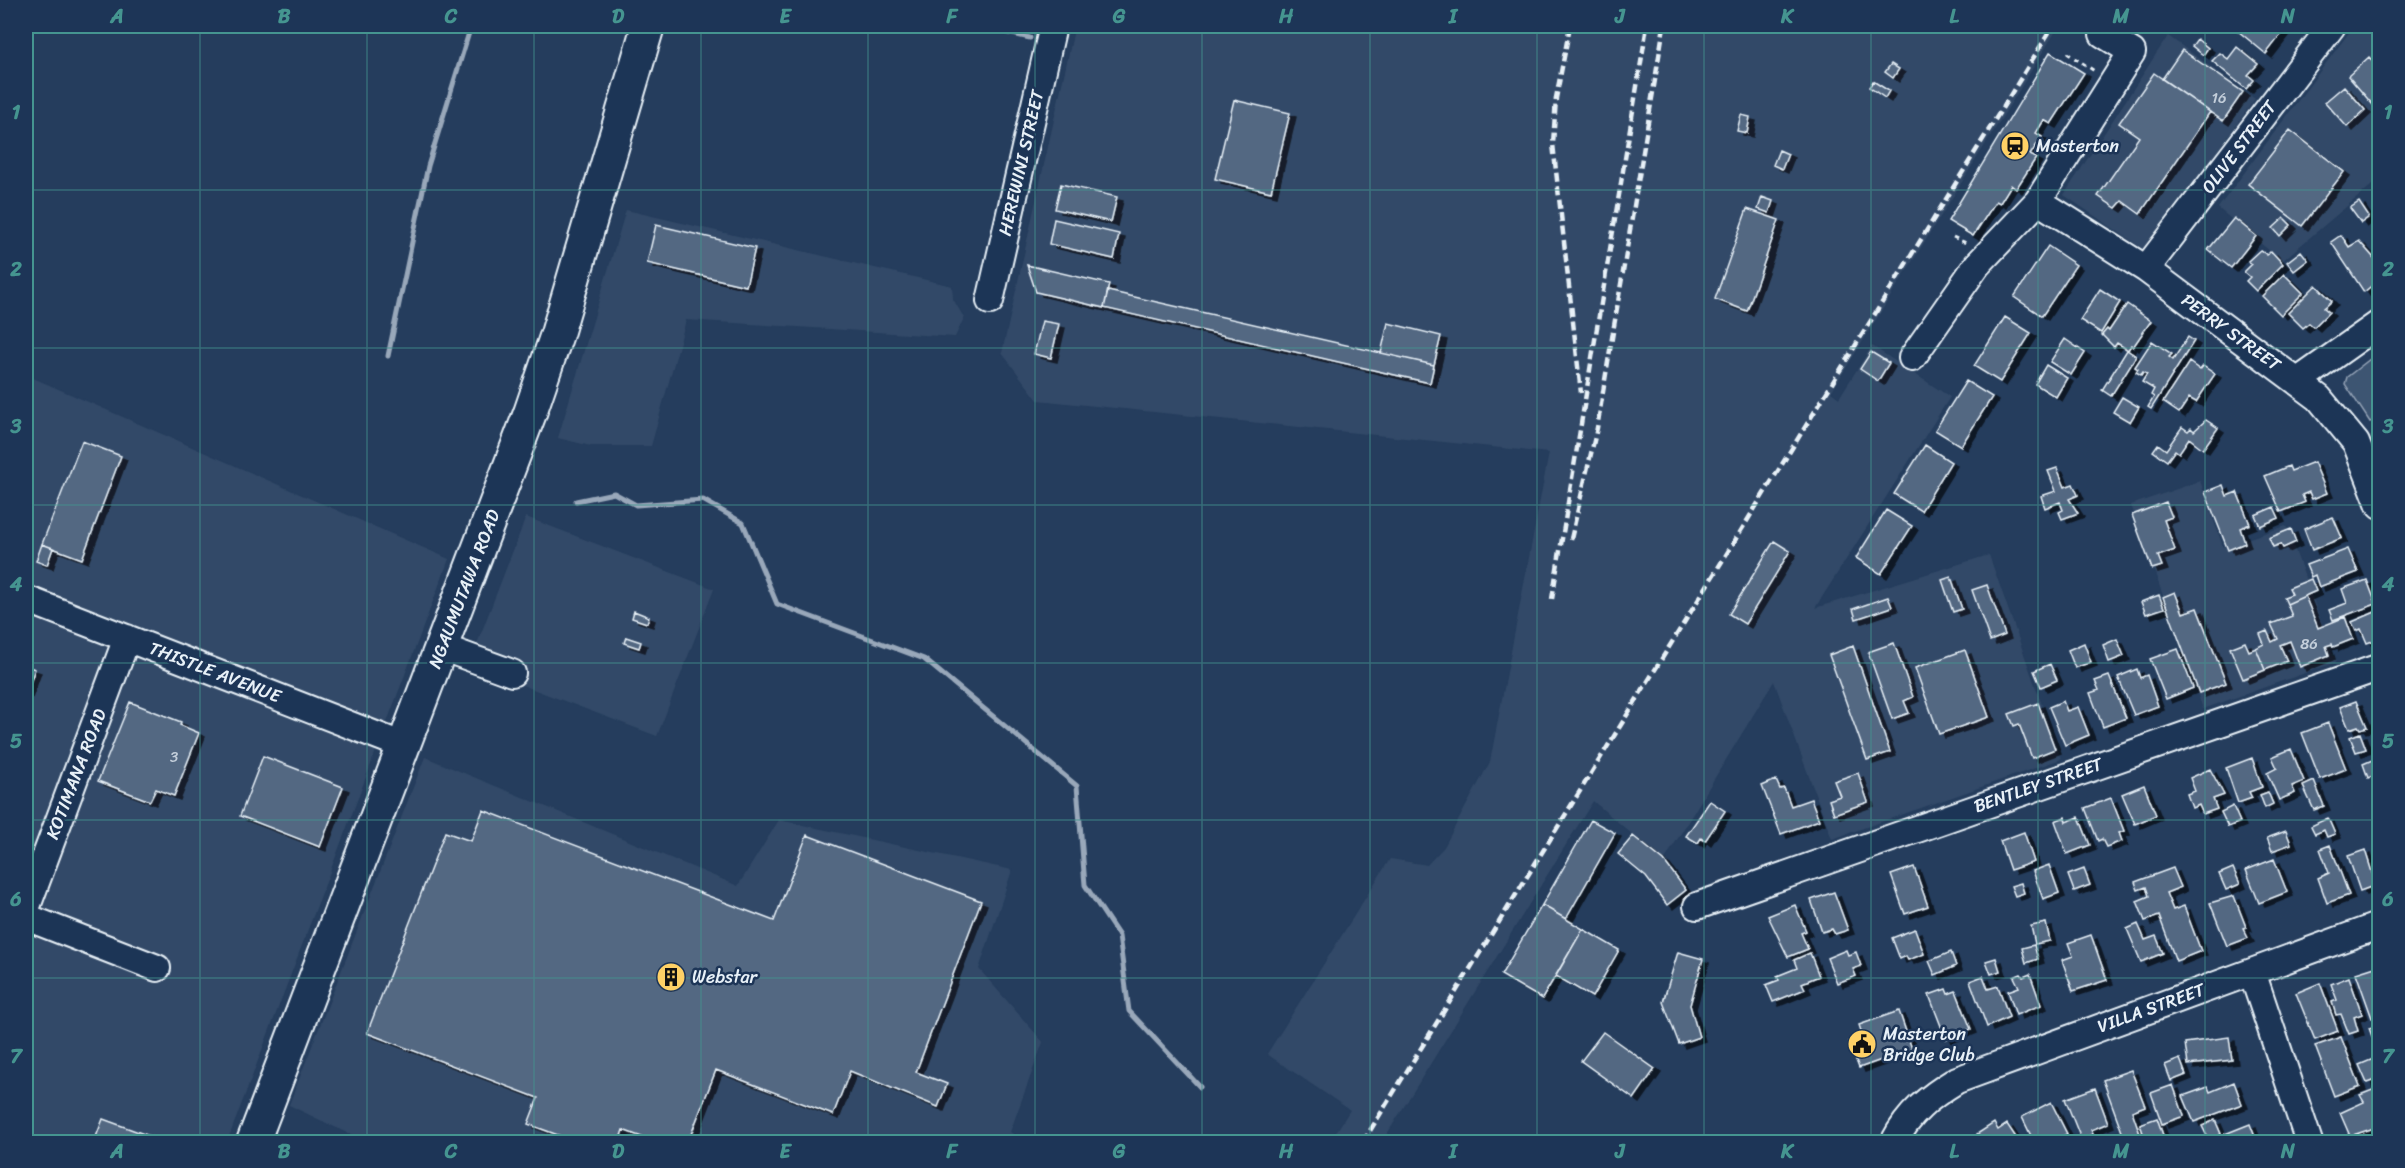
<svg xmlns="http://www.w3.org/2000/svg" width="2405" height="1168" font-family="Sriracha,sans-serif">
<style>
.built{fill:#334a68}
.green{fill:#3e5472;stroke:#93a2b5;stroke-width:1.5}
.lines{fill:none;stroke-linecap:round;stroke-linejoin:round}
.stream{stroke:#99a8ba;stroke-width:5}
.building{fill:#536782;stroke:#e8f1f8;stroke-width:1.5;filter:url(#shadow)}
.minor-casing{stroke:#e8f1f8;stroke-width:30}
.major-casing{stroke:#e8f1f8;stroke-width:36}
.path{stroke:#e8f1f8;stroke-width:3;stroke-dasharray:4.5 4.5;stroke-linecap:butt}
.minor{stroke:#1d3557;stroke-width:26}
.major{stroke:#1d3557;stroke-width:32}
.rail{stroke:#e8f1f8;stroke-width:4.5;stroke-dasharray:9 4.5;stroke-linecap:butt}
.grid{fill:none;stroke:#459590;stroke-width:1.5;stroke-opacity:0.55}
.labels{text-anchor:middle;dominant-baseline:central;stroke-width:5;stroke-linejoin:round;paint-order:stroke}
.number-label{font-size:15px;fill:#c3ceda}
.poi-label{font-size:18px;fill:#e8f1f8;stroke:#1d3557;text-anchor:start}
.street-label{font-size:18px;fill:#e8f1f8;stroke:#1d3557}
.neatline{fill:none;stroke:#459590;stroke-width:2}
.grid-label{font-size:20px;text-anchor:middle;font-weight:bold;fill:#459590}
</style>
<defs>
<filter id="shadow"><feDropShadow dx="6" dy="4" stdDeviation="0" flood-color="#0009"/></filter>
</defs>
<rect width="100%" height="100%" fill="#253d5d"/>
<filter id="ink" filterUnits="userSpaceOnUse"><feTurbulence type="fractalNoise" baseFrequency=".0167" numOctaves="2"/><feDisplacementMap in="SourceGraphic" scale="12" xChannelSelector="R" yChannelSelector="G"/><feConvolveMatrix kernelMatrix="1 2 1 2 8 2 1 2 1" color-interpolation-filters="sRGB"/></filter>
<g filter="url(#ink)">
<path class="built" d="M1075 26H2059L1831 392 1839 398 1872 346 1950 397 1815 608 1989 555 2061 759 1832 839 1774 681 1664 861 1593 801 1382 1142H1330L1350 1110 1267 1054 1390 859 1427 865 1444 847 1490 762 1549 453 1038 400 1002 353Z
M2354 26H2379V179L2282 261 2218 208Z
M2168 36 2255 99 2145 250 2064 195Z
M626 210 952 286 953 299 964 318 955 337 686 320 651 446H591L558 438Z
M26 375 449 559 227 1142H26Z
M2200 481 2223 547 2286 526 2336 662 2203 709 2131 505Z
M526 517 714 589 657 736 509 680 517 659 477 644Z
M425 757 738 886 779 820 1012 870 979 969 1043 1042 1010 1132 1025 1142H366L289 1105Z"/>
<path class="green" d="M2379 352V418L2370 422 2345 384 2347 377Z"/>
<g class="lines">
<path class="stream" d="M979 26 1030 38
M388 356 428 166 471 26
M576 501 614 493 636 505 703 500 743 523 777 604 924 659 1077 786 1085 885 1119 936 1129 1011 1200 1087"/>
</g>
<path class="building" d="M2232 26H2275L2283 32 2266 54Z
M2197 39 2208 48 2203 55 2192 46Z
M2237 47 2258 64 2248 75 2254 80 2246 89 2212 61 2220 53 2228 59Z
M2182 50 2243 92 2223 121 2162 79Z
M2050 52 2084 73 2051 124 2044 120 2036 133 2042 137 2030 155 2036 158 2016 189 2011 185 2000 203 1996 201 1973 236 1948 221Z
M2369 57 2380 69V99L2373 105 2348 76Z
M1891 64 1899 69 1893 78 1885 72Z
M2154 73 2210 112 2140 214 2122 201 2116 208 2098 196 2139 137 2119 123Z
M1873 81 1889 91 1885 98 1869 87Z
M2344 86 2365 110 2347 127 2325 102Z
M1234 100 1290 113 1271 192 1215 179Z
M1741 115 1750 117 1747 133 1737 131Z
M2290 130 2344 172 2302 226 2248 184Z
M1779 150 1788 154 1782 169 1773 165Z
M1061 184 1117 197 1111 222 1055 209Z
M1762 197 1773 201 1769 213 1758 209Z
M2359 202 2369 217 2361 223 2350 208Z
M1747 209 1779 220 1747 311 1715 299Z
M2234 218 2256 236 2231 268 2208 250Z
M2284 218 2291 225 2280 236 2273 228Z
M1054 219 1119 234 1114 259 1049 244Z
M656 225 755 248 746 286 647 263Z
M2341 235 2349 247 2359 241 2380 265V279L2364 292 2331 242Z
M2048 246 2076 265 2042 316 2014 297Z
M2260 250 2267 255 2271 251 2283 264 2256 291 2246 281 2250 277 2244 272 2252 264 2248 261Z
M2301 251 2308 260 2294 271 2287 262Z
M1027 265 1109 284 1104 308 1036 292Z
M2284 274 2303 293 2281 315 2262 296Z
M2316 285 2332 301 2324 308 2329 312 2314 327 2309 323 2303 328 2288 313Z
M2100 289 2120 302 2101 333 2080 320Z
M1108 291 1434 365 1430 383 1104 308Z
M2127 304 2151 321 2133 347 2131 345 2128 350 2117 343 2114 347 2102 335 2107 329 2109 331Z
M2005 317 2031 333 2000 382 1974 366Z
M1042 321 1059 324 1051 358 1034 354Z
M1388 323 1441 336 1434 365 1381 353Z
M2188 337 2194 341 2151 409 2148 407 2154 397 2151 395 2154 389 2142 382 2147 374 2143 372 2141 375 2136 372 2138 369 2135 367 2152 341 2172 354 2169 357 2173 360Z
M2065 339 2085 353 2071 375 2050 362Z
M2127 350 2136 356 2111 396 2102 390Z
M1871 352 1889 363 1878 381 1860 369Z
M2189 362 2200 370 2203 366 2215 374 2196 402 2189 398 2179 413 2163 402Z
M2046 365 2067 378 2056 397 2035 384Z
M1966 381 1992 397 1961 446 1935 430Z
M2122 397 2139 407 2130 422 2113 412Z
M2206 420 2218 428 2203 449 2189 438 2179 453 2175 450 2167 461 2153 451 2158 444 2166 450 2182 427 2188 431 2191 428 2194 431Z
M82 441 121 456 82 559 42 544Z
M1925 445 1951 462 1921 511 1894 494Z
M2314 462 2327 493 2312 499 2309 492 2302 495 2305 502 2281 512 2265 476 2289 466 2291 471Z
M2057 468 2065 487 2073 484 2078 495 2069 499 2078 513 2062 519 2059 512 2063 510 2060 502 2045 508 2041 496 2056 491 2048 471Z
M2223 485 2227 496 2237 492 2250 524 2240 528 2245 543 2228 550 2205 492Z
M2166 502 2172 517 2164 520 2175 550 2158 556 2162 566 2152 569 2132 515Z
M2274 507 2279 518 2260 526 2255 515Z
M1886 510 1912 526 1881 574 1856 558Z
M2333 517 2342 538 2312 550 2304 529Z
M2291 529 2296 542 2283 548 2281 544 2273 547 2269 538Z
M1774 541 1790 551 1745 624 1729 614Z
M42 544 53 548 47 565 36 561Z
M2348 549 2358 572 2319 587 2315 575 2311 577 2306 565Z
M1951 577 1962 609 1953 612 1942 580Z
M2311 579 2316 591 2287 604 2284 597 2292 594 2289 588Z
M2367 580 2376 604 2333 620 2329 610 2347 603 2342 589Z
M1987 585 2005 635 1990 641 1972 590Z
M2175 592 2183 613 2197 608 2226 683 2199 693 2163 597Z
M2159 595 2164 608 2146 614 2141 602Z
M2305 596 2318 628 2345 617 2353 639 2333 647 2332 644 2326 646 2329 655 2300 667 2290 641 2280 645 2287 661 2265 670 2256 648 2264 644 2260 634 2267 631 2272 642 2278 639 2271 624 2292 616 2287 604Z
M1888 597 1892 607 1856 619 1853 609Z
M2380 610V638L2367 643 2361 629 2356 631 2352 622Z
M634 611 649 617 647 623 632 618Z
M626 637 641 642 639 648 624 643Z
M2117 639 2124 656 2109 662 2103 645Z
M2245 642 2249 651 2256 648 2265 670 2243 679 2230 648Z
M1894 643 1913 697 1904 701 1909 713 1892 719 1868 652Z
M2084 643 2091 662 2075 668 2068 650Z
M1853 646 1890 752 1867 760 1829 655Z
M2178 649 2193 688 2166 699 2150 659Z
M1965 650 1989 717 1939 734 1915 668Z
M2050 664 2057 680 2041 687 2034 671Z
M26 666 35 669 26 694Z
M2137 669 2140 678 2147 675 2158 706 2134 715 2118 677Z
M2109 676 2126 718 2103 727 2090 693 2099 690 2095 681Z
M2063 701 2067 711 2078 707 2089 735 2065 745 2049 707Z
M2356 701 2367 727 2360 729 2358 726 2349 729 2340 707Z
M130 702 181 722 180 725 199 733 174 796 156 789 150 801 98 781Z
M2038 703 2055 749 2032 758 2019 724 2014 726 2009 714Z
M2328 723 2346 769 2320 779 2302 733Z
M2360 733 2366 749 2356 752 2350 737Z
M2291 749 2304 781 2292 786 2295 793 2279 800 2267 773 2277 768 2272 757Z
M263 756 343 787 320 847 240 816Z
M2379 757 2380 773 2368 778 2363 764Z
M2252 758 2262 787 2249 792 2252 798 2238 803 2226 768Z
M2210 769 2224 795 2213 799 2217 809 2203 814 2199 805 2192 808 2187 794 2195 791 2190 778Z
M1858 773 1868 802 1834 814 1829 800 1840 796 1834 781Z
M1776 780 1780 789 1784 788 1791 806 1811 799 1819 820 1781 834 1762 786Z
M2314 781 2324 806 2314 810 2303 786Z
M2144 785 2156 815 2135 824 2122 794Z
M2268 792 2273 804 2265 808 2260 795Z
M2111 798 2124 831 2119 833 2122 841 2106 847 2102 839 2098 841 2085 808Z
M1710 801 1725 811 1705 841 1701 838 1698 843 1686 836Z
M2233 806 2240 822 2228 827 2221 812Z
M483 810 774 921 807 835 981 901 916 1072 947 1084 938 1107 850 1071 833 1115 716 1070 688 1142H655L623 1130 619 1142H577L528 1124 538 1098 367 1033 445 832 471 841Z
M2065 817 2066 822 2079 817 2090 845 2067 854 2055 821Z
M2328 818 2335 834 2327 837 2324 830 2315 834 2311 826Z
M1591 820 1615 833 1566 919 1542 905Z
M2286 831 2291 844 2272 851 2267 838Z
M2024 832 2034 862 2010 870 2000 841Z
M1633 836 1664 861 1686 890 1667 905 1646 877 1618 854Z
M2330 845 2349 895 2327 903 2318 878 2329 873 2320 849Z
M2365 850 2376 885 2360 891 2348 856Z
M2274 859 2287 892 2259 903 2246 870Z
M2049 865 2059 893 2043 899 2033 871Z
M1914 867 1928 906 1905 914 1891 875Z
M2173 868 2181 887 2166 893 2173 910 2184 906 2201 951 2176 961 2159 916 2145 921 2137 901 2149 896 2146 887 2138 890 2135 882Z
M2233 868 2240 884 2226 890 2219 874Z
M2084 869 2090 885 2074 891 2068 875Z
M2021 883 2024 893 2015 896 2011 886Z
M1834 892 1848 930 1835 934 1832 929 1822 932 1811 900Z
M2234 896 2246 927 2243 928 2248 938 2227 946 2210 903Z
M1542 905 1583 929 1542 999 1501 975Z
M1795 905 1806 931 1801 933 1808 949 1788 957 1768 916Z
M2046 923 2050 941 2035 944 2031 926Z
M2138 924 2145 940 2156 936 2163 953 2141 962 2127 929Z
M1583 929 1619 950 1592 997 1556 976Z
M1915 929 1924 954 1908 960 1906 956 1900 959 1892 938Z
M2091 935 2107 980 2073 991 2062 960 2073 956 2068 943Z
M2034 945 2038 959 2026 963 2022 948Z
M1846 950 1848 955 1856 952 1861 966 1853 969 1856 976 1837 983 1827 958Z
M1678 952 1703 959 1690 1005 1699 1037 1679 1044 1663 1002Z
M1951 952 1956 966 1935 975 1929 961Z
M1810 953 1819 976 1802 983 1805 989 1773 1002 1766 985 1779 980 1777 976 1797 968 1794 960Z
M1996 958 2000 971 1991 974 1986 961Z
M2375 967 2380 979V1019L2378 1016 2372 1018 2356 973Z
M2021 974 2023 977 2030 974 2041 1005 2016 1015 2008 991 2019 987 2014 977Z
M1983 976 1988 989 1998 986 2009 1017 1987 1027 1970 981Z
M2349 977 2362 1014 2354 1017 2358 1031 2349 1034 2341 1014 2336 1015 2332 1002 2337 1000 2331 984Z
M2320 983 2338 1031 2315 1040 2296 993Z
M1946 989 1948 994 1956 991 1971 1029 1946 1039 1929 995Z
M1899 1011 1912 1049 1859 1068 1849 1042 1863 1037 1859 1025Z
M2379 1025 2380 1044 2375 1045 2369 1028Z
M1603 1032 1655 1069 1634 1099 1581 1061Z
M2229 1037 2232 1060 2188 1065 2185 1043Z
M2341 1037 2360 1086 2334 1096 2315 1046Z
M2378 1057 2380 1078 2367 1083 2359 1065Z
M2180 1059 2186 1075 2171 1081 2165 1065Z
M2131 1070 2145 1106 2132 1111 2140 1134 2125 1140 2103 1080Z
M2234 1082 2242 1104 2194 1122 2183 1096 2208 1087 2210 1092Z
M2173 1085 2184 1116 2162 1124 2151 1093Z
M2380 1087V1126L2350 1136 2340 1113 2364 1102 2360 1095Z
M2095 1088 2108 1123 2091 1130 2093 1134 2081 1139 2065 1099Z
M2051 1102 2067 1134 2050 1142H2034L2022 1117Z
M2157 1118 2164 1138 2146 1142 2140 1124Z
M103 1119 166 1142H94Z
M2215 1120 2221 1134 2209 1140 2202 1126Z
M1994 1123 1998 1130 2007 1124 2019 1142H1982L1977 1134Z
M2250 1124 2257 1142H2228L2225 1134Z"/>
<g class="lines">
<g class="minor-casing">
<path id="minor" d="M2038 201 2146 269 2319 398 2356 443 2380 505
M2146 269 2332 26
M990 301 1053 26
M1912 358 1977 265 2038 201 2132 52 2103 34 2108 26
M2298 381 2380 323
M26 599 404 746
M441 647 512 673
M1697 906 2380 667
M26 909 127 638
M26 917 157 968
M2252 972 2309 1142
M1894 1142C1909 1113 1929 1097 1957 1080L2380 925"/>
</g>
<g class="major-casing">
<path id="major" d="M253 1142 530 413 557 334 648 26"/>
</g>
<path class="path" d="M2067 53 2096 72
M1953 237 1968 244"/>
<use href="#minor" class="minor"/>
<use href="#major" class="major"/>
<path class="rail" d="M1570 26 1556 98 1553 144 1581 393
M1571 539 1597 428 1664 26
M1552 599 1647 26
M1363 1142 2053 26"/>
</g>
</g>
<path class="grid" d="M200 26V1142M367 26V1142M534 26V1142M701 26V1142M868 26V1142M1035 26V1142M1202 26V1142M1370 26V1142M1537 26V1142M1704 26V1142M1871 26V1142M2038 26V1142M2205 26V1142M26 190H2380M26 348H2380M26 505H2380M26 663H2380M26 820H2380M26 978H2380"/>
<defs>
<g id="station-disc" transform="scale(1.5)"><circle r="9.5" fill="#ffd166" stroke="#1d3557"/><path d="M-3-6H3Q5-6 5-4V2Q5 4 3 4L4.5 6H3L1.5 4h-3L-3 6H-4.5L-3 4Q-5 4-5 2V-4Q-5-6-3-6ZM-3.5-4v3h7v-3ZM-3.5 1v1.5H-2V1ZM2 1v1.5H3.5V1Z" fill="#111"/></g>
<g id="building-disc" transform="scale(1.5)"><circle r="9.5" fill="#ffd166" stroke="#1d3557"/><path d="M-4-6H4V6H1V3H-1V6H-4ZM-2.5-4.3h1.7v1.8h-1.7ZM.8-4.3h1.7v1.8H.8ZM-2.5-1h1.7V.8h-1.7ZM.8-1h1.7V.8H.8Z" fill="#111"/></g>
<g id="civic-disc" transform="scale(1.5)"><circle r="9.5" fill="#ffd166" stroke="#1d3557"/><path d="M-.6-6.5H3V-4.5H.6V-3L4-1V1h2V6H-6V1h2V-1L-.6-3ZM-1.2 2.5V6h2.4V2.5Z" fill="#111"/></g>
</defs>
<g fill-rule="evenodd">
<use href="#station-disc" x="2015" y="146"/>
<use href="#building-disc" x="671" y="977"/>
<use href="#civic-disc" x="1862" y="1044"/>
</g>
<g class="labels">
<g class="number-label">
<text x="2219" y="98">16</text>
<text x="2309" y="644">86</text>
<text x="174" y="757">3</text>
</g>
<g class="poi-label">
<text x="2036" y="146">Masterton</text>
<text x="692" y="977">Webstar</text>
<text x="1883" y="1034">Masterton<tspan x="1883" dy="21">Bridge Club</tspan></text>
</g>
<g class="street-label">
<text transform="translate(2239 147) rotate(-53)">OLIVE STREET</text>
<text transform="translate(1021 163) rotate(-77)">HEREWINI STREET</text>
<text transform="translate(2231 332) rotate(36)">PERRY STREET</text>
<text transform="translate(464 589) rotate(-69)">NGAUMUTAWA ROAD</text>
<text transform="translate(215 672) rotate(21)">THISTLE AVENUE</text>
<text transform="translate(76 774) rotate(-69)">KOTIMANA ROAD</text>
<text transform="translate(2038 785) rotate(-19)">BENTLEY STREET</text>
<text transform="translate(2151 1008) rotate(-20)">VILLA STREET</text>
</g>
</g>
<rect width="2405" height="1168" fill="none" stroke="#1d3557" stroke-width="66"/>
<rect x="33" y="33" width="2339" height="1102" class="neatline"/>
<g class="grid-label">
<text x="117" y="23">A</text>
<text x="284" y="23">B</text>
<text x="451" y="23">C</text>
<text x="618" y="23">D</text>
<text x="785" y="23">E</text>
<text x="952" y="23">F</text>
<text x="1119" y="23">G</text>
<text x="1286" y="23">H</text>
<text x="1453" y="23">I</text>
<text x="1620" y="23">J</text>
<text x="1787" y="23">K</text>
<text x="1954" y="23">L</text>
<text x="2121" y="23">M</text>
<text x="2288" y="23">N</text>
<text x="16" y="119">1</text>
<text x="2388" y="119">1</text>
<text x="16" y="276">2</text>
<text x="2388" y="276">2</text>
<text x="16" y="433">3</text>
<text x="2388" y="433">3</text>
<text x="16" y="591">4</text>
<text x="2388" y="591">4</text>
<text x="16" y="748">5</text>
<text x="2388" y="748">5</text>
<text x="16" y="906">6</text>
<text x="2388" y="906">6</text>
<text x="16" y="1063">7</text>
<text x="2388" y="1063">7</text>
<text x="117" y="1158">A</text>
<text x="284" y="1158">B</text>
<text x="451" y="1158">C</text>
<text x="618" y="1158">D</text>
<text x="785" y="1158">E</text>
<text x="952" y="1158">F</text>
<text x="1119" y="1158">G</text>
<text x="1286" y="1158">H</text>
<text x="1453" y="1158">I</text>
<text x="1620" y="1158">J</text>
<text x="1787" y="1158">K</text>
<text x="1954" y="1158">L</text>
<text x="2121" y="1158">M</text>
<text x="2288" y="1158">N</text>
</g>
</svg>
